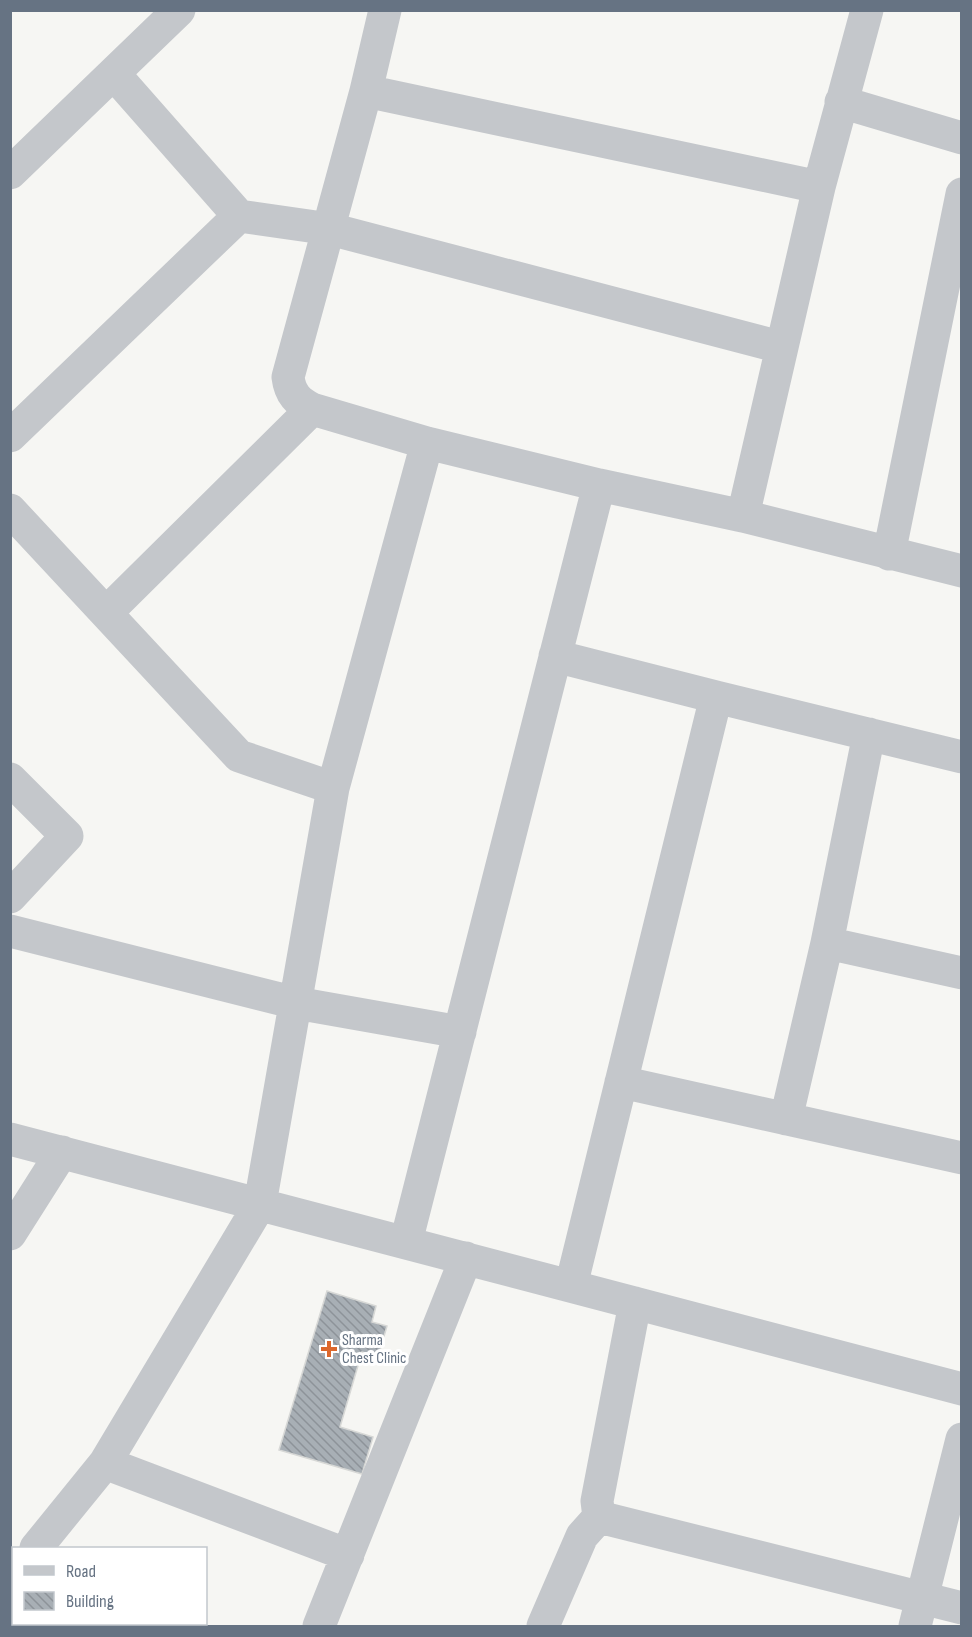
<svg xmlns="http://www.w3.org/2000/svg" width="972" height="1637" font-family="'Sofia Sans Condensed',sans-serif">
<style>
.building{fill:url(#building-back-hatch);stroke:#d7d8d6;stroke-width:1.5}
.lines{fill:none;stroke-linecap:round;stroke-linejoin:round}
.minor{stroke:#c4c7cb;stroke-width:33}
.poi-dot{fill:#dc682d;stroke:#fff;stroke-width:2}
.labels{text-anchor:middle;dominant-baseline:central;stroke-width:6;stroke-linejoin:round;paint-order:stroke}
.poi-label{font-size:16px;fill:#667383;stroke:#fff;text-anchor:start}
</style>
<defs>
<pattern id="building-back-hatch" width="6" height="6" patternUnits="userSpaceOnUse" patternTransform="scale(1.5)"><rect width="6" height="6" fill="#a8afb5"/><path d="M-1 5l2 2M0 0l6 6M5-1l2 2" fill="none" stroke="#8d9399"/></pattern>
</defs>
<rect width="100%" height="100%" fill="#f6f6f3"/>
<path class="building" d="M327 1291 376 1306 372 1322 387 1326 378 1357 362 1352 340 1427 373 1437 362 1474 279 1450Z"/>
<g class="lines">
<path class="minor" d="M385 10 366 91 288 377C290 394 298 402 312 409L427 443 599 485
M114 74 239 216 330 229 780 347
M366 91 819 187
M841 102 962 138
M10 173 179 10
M10 436 239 216
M10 510 239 756 333 788 427 443
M743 516 819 187 867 10
M889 554 962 194
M106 613 312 409
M555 656 716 697 571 1286
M716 697 962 757
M869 734 827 943 962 973
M10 779 67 836 10 897
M10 931 296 1003 460 1032
M621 1082 962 1158
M786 1119 827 943
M10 1139 962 1389
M10 1234 62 1152
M406 1242 599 485 743 516 962 571
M105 1463 348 1555
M599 1517 962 1608
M599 1517 597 1501 635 1303
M36 1548 105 1463 260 1204 333 788
M10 1580 14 1576
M10 1611 14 1612
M39 1624 46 1626
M319 1626 466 1258
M543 1626 582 1536 599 1517
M915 1626 962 1439"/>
</g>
<path class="poi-dot" d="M326 1340h6v6h6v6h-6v6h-6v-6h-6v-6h6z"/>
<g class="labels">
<g class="poi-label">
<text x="342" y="1340">Sharma<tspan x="342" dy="18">Chest Clinic</tspan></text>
</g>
</g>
<rect width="972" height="1637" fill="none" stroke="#667383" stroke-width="24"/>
<rect x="12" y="1547" width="195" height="78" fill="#ffffff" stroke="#c2c7cd" stroke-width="1.5"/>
<rect x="24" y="1566" width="30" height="9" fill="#c4c7cb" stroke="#c2c7cd" stroke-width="1.5"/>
<text x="66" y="1577" font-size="18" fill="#667383">Road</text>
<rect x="24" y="1592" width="30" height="18" fill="url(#building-back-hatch)" stroke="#c2c7cd" stroke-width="1.5"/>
<text x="66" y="1607" font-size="18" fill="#667383">Building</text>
</svg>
